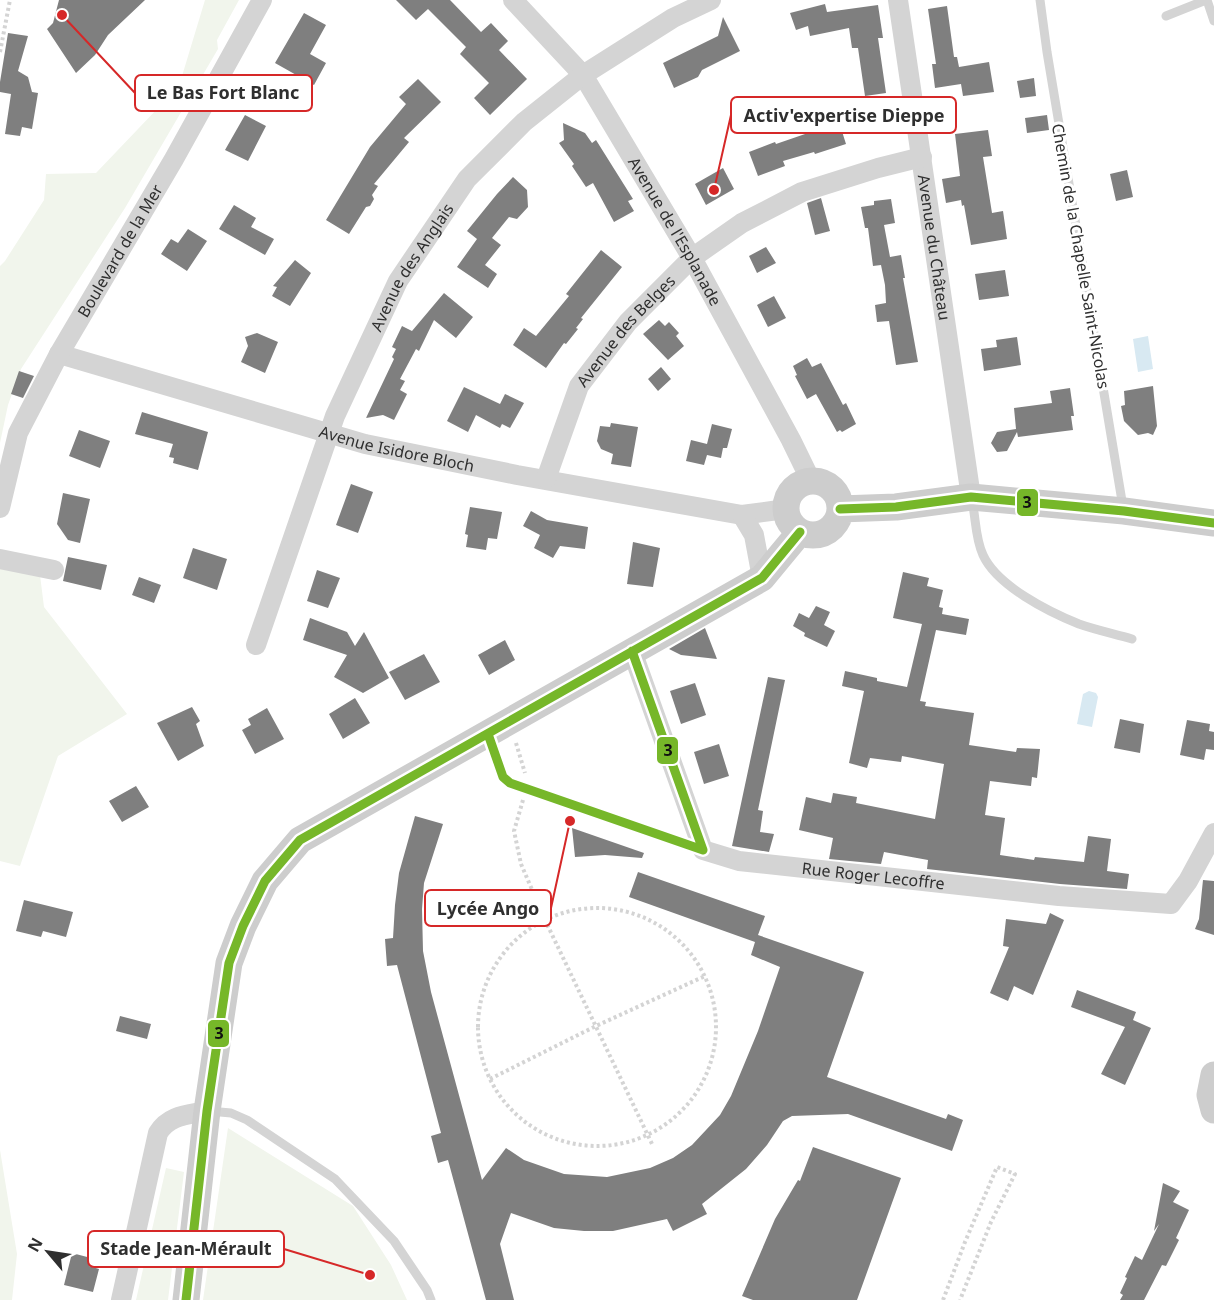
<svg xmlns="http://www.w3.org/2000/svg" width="1214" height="1300" font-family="'Noto Sans',sans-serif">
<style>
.green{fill:#f1f5ec}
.water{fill:#d8e9f2}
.building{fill:#7f7f7f}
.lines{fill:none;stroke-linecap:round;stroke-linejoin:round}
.path{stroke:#d4d4d4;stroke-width:4;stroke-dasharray:3 3;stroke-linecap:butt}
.lane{stroke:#d4d4d4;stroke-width:9}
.street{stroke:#d4d4d4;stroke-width:20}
.secondary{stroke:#cdcdcd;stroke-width:27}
.bus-1-casing{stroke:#fff;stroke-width:14}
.bus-1{stroke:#76b729;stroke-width:9}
.labels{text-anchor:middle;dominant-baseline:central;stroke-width:6;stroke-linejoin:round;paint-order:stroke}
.street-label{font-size:16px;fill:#2f2f2f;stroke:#fff}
.leader{fill:none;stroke:#d62828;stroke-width:2}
.callout-dot{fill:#d62828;stroke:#fff;stroke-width:2}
.callout{fill:#fff;stroke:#d62828;stroke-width:2}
.callout-label{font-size:18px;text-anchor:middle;font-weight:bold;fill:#2f2f2f}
.line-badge{stroke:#fff;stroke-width:2}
.pale-badge-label{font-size:16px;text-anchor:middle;font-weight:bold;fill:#111}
</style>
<rect width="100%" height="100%" fill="#fff"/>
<path class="green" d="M205 0H239L217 40 218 49 125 208 21 369 8 405 0 443V266L5 261 44 200 46 174 96 173 179 86Z
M0 567 40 575 44 607 127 714 58 756 20 866 0 861Z
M228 1128 353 1206 391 1265 407 1300H203Z
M0 1150 17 1254 12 1300H0Z
M166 1168 184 1172 168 1300H136Z"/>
<path class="water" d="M1148 336 1153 369 1138 372 1133 339Z
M1089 691 1096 693 1098 697 1092 727 1077 724 1083 694Z"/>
<path class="building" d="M59 0H145L108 35 95 55 76 73 47 29 53 23Z
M396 0H450L481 32 491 23 508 41 499 50 527 79 490 115 474 98 489 83 460 54 466 47 428 9 416 20Z
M825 4 827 12 878 5 883 38H878L886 93 865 96 858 48H852L849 28 810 36 808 26 796 30 790 13Z
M947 6 954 57H957L959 67 989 62 994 92 963 96 961 84 935 88 932 64H936L928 9Z
M304 13 326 25 310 54 326 63 314 85 275 63Z
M723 17 740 51 702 70 698 77 674 88 663 63 718 36Z
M8 33 28 36 18 71 28 77 32 92 38 93 32 129 22 127 20 136 5 134 11 94 0 92V82Z
M1034 78 1036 96 1020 98 1017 81Z
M418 79 441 102 404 138 409 142 374 184 378 186 372 195 374 199 370 206 366 207 349 234 326 220 370 147 406 104 399 97Z
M245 115 266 126 248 161 225 150Z
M1047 115 1049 130 1027 133 1025 118Z
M832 122H839L846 144 815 154 814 152 783 161 785 166 758 176 749 152 775 142 776 144 808 133V131Z
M563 123 585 133 592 143 596 140 633 199 628 201 634 211 614 222 593 183 586 187 572 166 574 164 559 143 564 140Z
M988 130 992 156 983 157 992 213 1003 211 1007 239 971 245 964 205 962 206 961 200 946 203 942 179 960 176 955 134Z
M723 168 734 189 706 205 695 184Z
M1127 170 1133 197 1116 201 1110 174Z
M513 177 527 190 528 207 517 219 509 217 492 238 501 245 485 265 497 274 488 288 457 267 477 239 467 231 497 194Z
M821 198 830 231 815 235 807 203Z
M891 199 895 223 884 225 890 257 901 255 905 278H903L918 362 896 365 889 321 877 322 875 305 886 303 885 285 881 265 873 266 868 228H865L861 207 874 205V201Z
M234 205 256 218 251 227 274 239 265 255 219 229Z
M188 229 207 241 187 271 161 254 171 239 178 243Z
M766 247 776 263 757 273 749 256Z
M601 250 622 267 581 318 583 319 576 328 578 329 566 344 564 343 546 368 513 345 524 328 536 336 569 296 566 294Z
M295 260 311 273 290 306 272 296 277 287 273 286Z
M1005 270 1009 296 979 300 975 274Z
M444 293 473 317 456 338 434 320 419 351 416 349 400 379 405 381 400 390 407 394 394 420 383 415 366 418 394 359 392 357 396 349 392 347 402 326 412 331Z
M774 296 786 318 768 327 757 305Z
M659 320 665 326 669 322 679 333 676 336 684 346 668 360 643 334Z
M257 333 278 342 265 373 241 362 248 346 245 337Z
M1017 337 1021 365 984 371 981 349 997 347 996 340Z
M807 358 812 367 821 363 843 405 846 403 856 424 842 432 840 430 837 432 816 394 807 399 795 376 797 375 793 366Z
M661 367 671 379 658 391 648 379Z
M19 371 34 376 23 398 11 394Z
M1153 386 1157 426 1153 435 1148 433 1138 435 1124 421 1121 406 1125 405 1124 391Z
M464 387 500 404 505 394 524 403 510 428 502 424 500 428 476 415 468 432 447 421Z
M1070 388 1074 416H1071L1073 430 1018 437 1017 432 1007 451 997 452 991 443 997 432 1016 429 1014 408 1052 403 1050 391Z
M142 412 208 432 198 470 173 463 174 458 169 457 173 444 135 434Z
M611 423 638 427 631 467 611 464 613 454 601 449 597 441 600 426 610 427Z
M712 424 732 429 727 448H723L721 458 707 455 704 465 686 461 691 440 707 444Z
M79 430 110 441 100 468 69 456Z
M351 484 373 492 358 533 336 525Z
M63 493 90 499 80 543 68 540 57 524Z
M470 507 502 512 497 539 488 538 486 550 466 547 468 535 465 534Z
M531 511 547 520 588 527 585 549 560 546 553 558 534 548 540 535 523 526Z
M633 542 660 548 653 587 627 584Z
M193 548 227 559 217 590 183 578Z
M68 557 107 565 101 590 63 581Z
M317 570 340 578 328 608 307 601Z
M903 572 929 578 927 586 943 590 939 607 943 608 942 614 969 619 966 635 936 630 920 701 926 702 925 706 974 713 969 745 1016 752 1017 748 1040 749 1037 778 1032 777 1031 786 990 781 985 815 1005 818 1000 855 1034 860 1035 857 1084 862 1088 836 1111 839 1107 871 1129 874 1127 889 1060 884 927 869 928 860 884 852 881 864 829 859 833 838 799 830 806 797 831 803 833 793 857 797 856 803 935 819 944 764 902 756 901 762 870 758 867 768 849 763 864 691 842 686 845 671 877 678V681L907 687 922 624 893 618Z
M139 577 161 585 154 603 132 595Z
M816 606 830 612 824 625 835 631 827 647 804 636 805 633 793 626 799 613 809 618Z
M310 618 347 632 355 646 364 632 389 678 363 693 334 677 347 655 303 640Z
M705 628 717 659 681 655 669 649Z
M505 640 515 660 489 675 478 655Z
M424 654 440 682 405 700 389 672Z
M768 677 785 680 758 810 763 811 760 832 774 834 769 852 732 846Z
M695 683 706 715 681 724 670 691Z
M355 698 370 723 343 739 329 714Z
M192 707 200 721 196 724 204 746 178 761 157 723Z
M267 708 284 739 255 754 242 730 251 725 248 719Z
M1120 719 1144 724 1140 753 1114 748Z
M1187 720 1210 724 1209 731 1214 732V750L1206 749 1204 760 1180 755Z
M719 744 729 776 704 784 694 752Z
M136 786 149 807 122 822 109 801Z
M415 816 443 824 424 883 422 909 423 951 431 992 482 1180 506 1148 524 1160 564 1174 607 1177 650 1168 673 1158 692 1145 720 1115 731 1096 758 1031 780 967 751 955 755 942 629 897 638 872 765 916 758 935 864 972 827 1077 946 1119 948 1114 963 1120 952 1151 848 1114 792 1116 783 1121 767 1145 746 1169 702 1204 707 1214 673 1231 667 1219 613 1231H584L554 1228 511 1213 500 1244 514 1300H486L448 1160 438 1163 431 1136 441 1133 397 965 387 966 385 939 393 938 395 905 399 873Z
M572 828 644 853 642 858 605 855 575 857Z
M1203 880 1214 881V935L1195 929 1199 919Z
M24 900 73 912 66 937 43 931 41 937 16 931Z
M1050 913 1064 920 1033 995 1014 986 1008 1001 990 993 1009 947 1003 946 1006 919 1046 924Z
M1077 990 1136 1012 1133 1020 1151 1028 1125 1085 1101 1074 1125 1027 1071 1007Z
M120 1016 151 1024 147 1039 116 1031Z
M813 1147 901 1178 857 1300H753L742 1296 775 1219 798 1180 800 1181Z
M1163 1183 1180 1191 1173 1202 1189 1210 1176 1238 1179 1240 1166 1266 1162 1265 1144 1300H1120L1123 1295 1120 1293 1127 1278 1125 1277 1135 1256 1142 1260 1159 1224 1154 1231Z
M72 1253 91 1258 89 1266 99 1269 93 1292 64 1285Z"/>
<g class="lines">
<path class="path" d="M0 52 10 0
M516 743 525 773
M523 800 514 831 521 864 545 920 653 1146
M478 1027a119 119 0 1 1 238 0a119 119 0 1 1-238 0Z
M490 1079 596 1026 705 976
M943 1300 965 1242 997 1167 1015 1174 991 1222 960 1300"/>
<path class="lane" d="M1040 0 1047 52 1123 507
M1207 0 1214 21
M1166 16 1206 0
M972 501C976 518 975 538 983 555 997 586 1049 612 1079 624 1096 630 1115 634 1132 639
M489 736 503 777 510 783 702 850
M209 1111 231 1113 247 1120 335 1179 394 1241 427 1290 431 1300"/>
<g class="street">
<path id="s1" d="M513 0 583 75 692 258 791 440 811 481"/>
<path id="s2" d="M898 0 971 497"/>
<path id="s3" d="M59 354 365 444 517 475 742 515 786 509"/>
<path id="s4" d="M546 479 579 386 628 322 692 258 742 223 802 192 878 168 922 157"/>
<path id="s5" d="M0 508 18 433 59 354 174 159 262 0"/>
<path d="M742 515 754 535 762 578"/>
<path d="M0 559 54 570"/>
<path id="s6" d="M256 645 335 416 398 281 467 179 524 122 583 75 673 18 711 0"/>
<path id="s7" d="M632 651 703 850 739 861 1059 896 1171 904 1188 881 1214 833"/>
<path d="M121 1300 158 1133C169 1115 187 1115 207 1111"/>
</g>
<path class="secondary" d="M786 508a27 27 0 1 1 54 0a27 27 0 1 1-54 0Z
M840 509 896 507 971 497 1124 511 1214 523
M1214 1075 1210 1095 1214 1110
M186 1300 207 1111 229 963 243 926 265 881 300 840 762 578 800 532"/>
<g class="bus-1-casing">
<path id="bus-1" d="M840 509 896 507 971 497 1124 511 1214 523
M632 651 703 850
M488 734 503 777 510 783 703 850
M186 1300 207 1111 229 963 243 926 265 881 300 840 762 578 800 532"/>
</g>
<use href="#bus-1" class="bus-1"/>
</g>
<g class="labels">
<g class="street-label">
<text stroke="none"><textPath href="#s1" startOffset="284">Avenue de l'Esplanade</textPath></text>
<text stroke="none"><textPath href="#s2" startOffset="250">Avenue du Château</textPath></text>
<text stroke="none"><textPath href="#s5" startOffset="286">Boulevard de la Mer</textPath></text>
<text transform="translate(1081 256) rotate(80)">Chemin de la Chapelle Saint-Nicolas</text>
<text stroke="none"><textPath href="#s6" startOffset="410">Avenue des Anglais</textPath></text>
<text stroke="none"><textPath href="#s4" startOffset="171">Avenue des Belges</textPath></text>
<text stroke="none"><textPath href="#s3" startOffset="351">Avenue Isidore Bloch</textPath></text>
<text stroke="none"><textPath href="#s7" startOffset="384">Rue Roger Lecoffre</textPath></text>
</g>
</g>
<path class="leader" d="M62 15L135 93M714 190L731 115M570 821L551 908M370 1275L284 1249"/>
<g class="callout-dot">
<circle cx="62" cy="15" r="6"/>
<circle cx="714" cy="190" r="6"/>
<circle cx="570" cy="821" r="6"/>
<circle cx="370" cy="1275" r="6"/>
</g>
<g class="callout">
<rect x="135" y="75" width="177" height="36" rx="6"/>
<rect x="731" y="97" width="225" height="36" rx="6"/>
<rect x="425" y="890" width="126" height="36" rx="6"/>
<rect x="88" y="1231" width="196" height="36" rx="6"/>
</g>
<g class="callout-label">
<text x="223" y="99">Le Bas Fort Blanc</text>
<text x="844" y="122">Activ'expertise Dieppe</text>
<text x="488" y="915">Lycée Ango</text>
<text x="186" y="1255">Stade Jean-Mérault</text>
</g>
<g class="line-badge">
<rect x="1016" y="488" width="23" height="29" rx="6" fill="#76b729"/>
<rect x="656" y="736" width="23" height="29" rx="6" fill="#76b729"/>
<rect x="207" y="1019" width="23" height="29" rx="6" fill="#76b729"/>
</g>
<g class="pale-badge-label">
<text x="1027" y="508">3</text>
<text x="668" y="756">3</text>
<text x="219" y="1039">3</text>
</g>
<g transform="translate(48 1252) rotate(299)" stroke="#ffffff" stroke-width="4.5" paint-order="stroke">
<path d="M0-4.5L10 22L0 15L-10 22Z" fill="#2f2f2f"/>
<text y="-9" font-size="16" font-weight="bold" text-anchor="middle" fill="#2f2f2f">N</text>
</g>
</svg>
